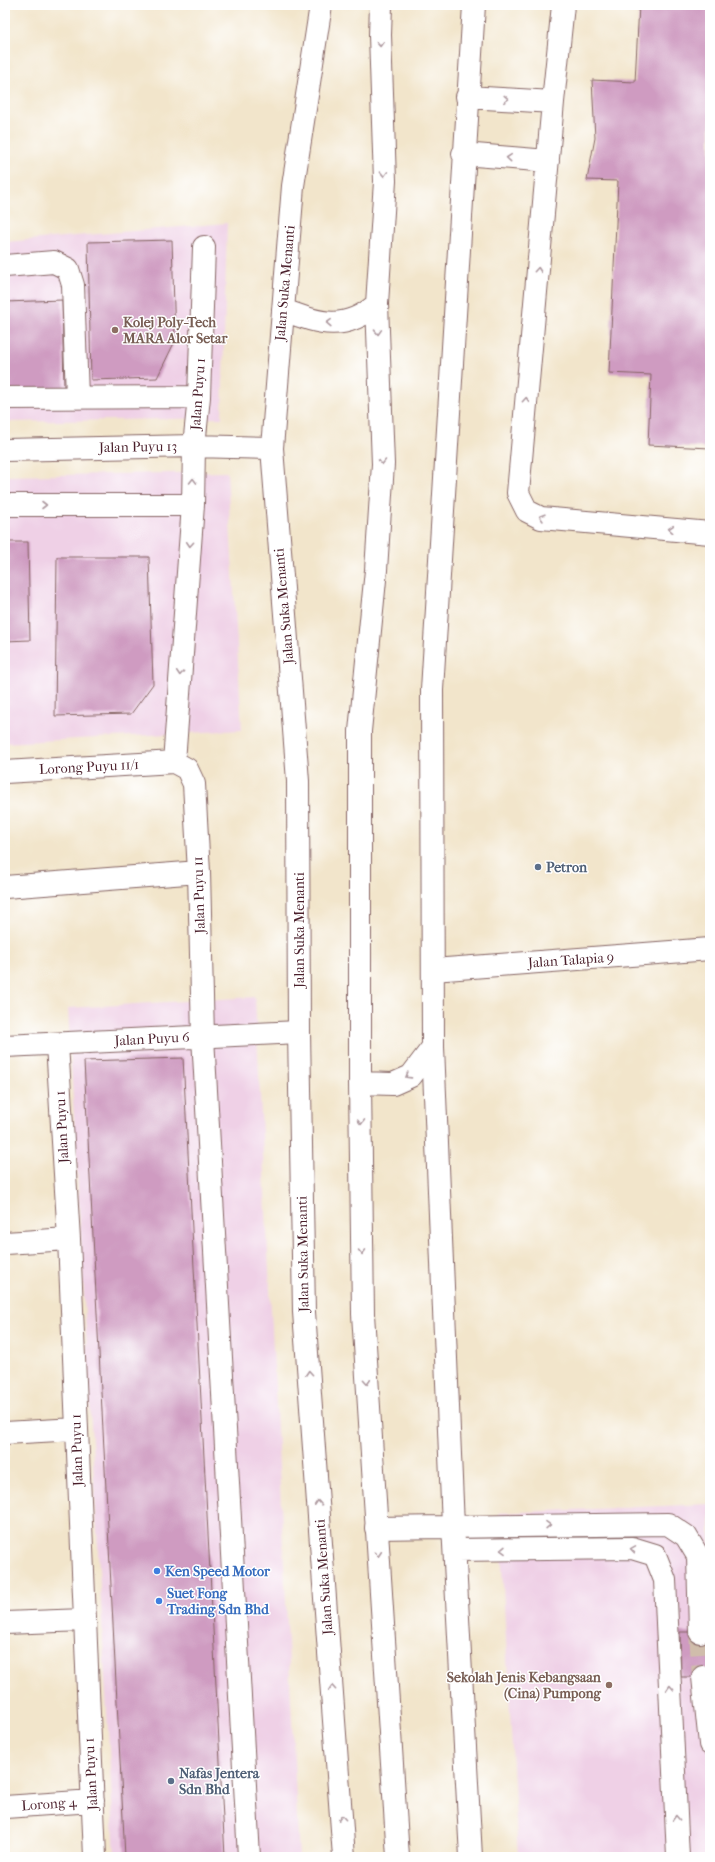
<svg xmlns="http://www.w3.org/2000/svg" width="715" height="1862" font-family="'IM FELL French Canon',serif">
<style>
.built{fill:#efd0e6}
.building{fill:#cf9bc1}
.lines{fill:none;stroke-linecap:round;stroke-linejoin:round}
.minor-tunnel{stroke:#d0bdab;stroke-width:22;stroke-dasharray:22 11;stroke-linecap:butt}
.minor-casing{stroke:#856463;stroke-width:24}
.major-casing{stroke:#856463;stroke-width:24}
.minor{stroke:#fff;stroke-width:22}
.major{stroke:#fff;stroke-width:22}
.oneway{stroke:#ae9aa0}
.education-dot{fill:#8d6e63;stroke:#fff;stroke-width:1.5}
.service-dot{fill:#5c6f8a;stroke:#fff;stroke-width:1.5}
.shop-dot{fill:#3f7fe0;stroke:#fff;stroke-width:1.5}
.labels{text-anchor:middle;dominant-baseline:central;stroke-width:3;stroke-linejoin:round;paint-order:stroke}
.street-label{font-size:14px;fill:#4a1f2b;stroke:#fff}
.education-label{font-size:14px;font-weight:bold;fill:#785e54;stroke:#fff;text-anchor:start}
.service-label{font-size:14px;font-weight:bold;fill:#4e5e75;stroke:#fff;text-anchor:start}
.shop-label{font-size:14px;font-weight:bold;fill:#366cbe;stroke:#fff;text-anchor:start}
</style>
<rect width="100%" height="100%" fill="#fff"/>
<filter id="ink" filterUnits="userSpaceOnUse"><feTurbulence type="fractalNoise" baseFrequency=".025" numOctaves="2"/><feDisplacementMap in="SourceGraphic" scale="8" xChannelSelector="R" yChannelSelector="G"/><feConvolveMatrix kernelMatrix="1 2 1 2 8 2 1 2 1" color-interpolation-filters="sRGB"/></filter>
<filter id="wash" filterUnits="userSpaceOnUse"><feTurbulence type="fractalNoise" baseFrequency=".012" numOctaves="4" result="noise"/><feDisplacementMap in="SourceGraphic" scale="16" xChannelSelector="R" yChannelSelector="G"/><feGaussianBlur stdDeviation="0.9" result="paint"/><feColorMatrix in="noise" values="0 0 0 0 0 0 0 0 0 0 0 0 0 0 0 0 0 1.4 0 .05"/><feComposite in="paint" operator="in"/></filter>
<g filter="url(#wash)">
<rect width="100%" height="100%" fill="#f2e5cb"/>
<path class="built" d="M227 223 222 418 5 422V242Z
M227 472 242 730 5 743V476Z
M255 997 299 1857H115L68 1008Z
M710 1504V1857H518L499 1513Z"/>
<g id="blocks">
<path class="building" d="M639 5H710V448L648 445 651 375 609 373 618 181 587 180 595 138 592 80 635 82Z
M172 240 175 341 157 378 91 380 88 242Z
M62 300 64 388 5 390V302Z
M5 542H28L30 640 5 641Z
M57 557H149L153 684 131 714 55 716Z
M183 1058 225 1857H125L84 1061Z
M680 1632H710V1677H681Z"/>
</g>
</g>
<g filter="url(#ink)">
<use href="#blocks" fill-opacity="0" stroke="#856463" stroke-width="1"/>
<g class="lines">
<path class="minor-tunnel" d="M700 1632 703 1677"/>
<g class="minor-casing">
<path id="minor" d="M563 5 553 102 518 493 527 511 541 518 710 533
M467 97 553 102
M463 154 548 161
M5 266 54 262 68 269 73 285 77 397
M5 398 199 397
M5 450 194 446 272 448
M5 505H193L194 446 199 397 204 247
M174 762 187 769 194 784 199 872 203 1037 249 1857
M174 762 193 505
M5 772 174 762
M5 887 199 872
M433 970 710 949
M57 1044 69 1239 95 1857
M5 1046 299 1032
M5 1243 69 1239
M5 1433 76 1429
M376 1528 668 1524 686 1536 698 1556 700 1632
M455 1550 632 1548 655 1555 665 1580 678 1857
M5 1623 84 1620
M703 1677 710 1744
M5 1807 93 1801
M471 1857 453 1526 433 1047 432 690 474 5"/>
</g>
<g class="major-casing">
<path id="major" d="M321 5 293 186 272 448 298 781 299 1032 304 1312 344 1857
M381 5 380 35 385 181 377 304 383 464 376 570 360 731V1083L363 1314 398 1857
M283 310C319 323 344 333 377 304
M360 1083 393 1084 411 1076 433 1047"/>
</g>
<use href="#minor" class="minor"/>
<use href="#major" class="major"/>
</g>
<defs><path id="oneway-chevron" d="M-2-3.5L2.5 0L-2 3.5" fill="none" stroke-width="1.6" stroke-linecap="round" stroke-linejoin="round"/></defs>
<g class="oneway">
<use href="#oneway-chevron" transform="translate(380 44) rotate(88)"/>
<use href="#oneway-chevron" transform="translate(506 99) rotate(3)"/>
<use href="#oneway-chevron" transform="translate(509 158) rotate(-175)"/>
<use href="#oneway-chevron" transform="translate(384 174) rotate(88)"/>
<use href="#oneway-chevron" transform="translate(538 270) rotate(-85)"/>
<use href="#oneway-chevron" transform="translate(329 323) rotate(-178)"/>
<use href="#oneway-chevron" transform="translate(378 332) rotate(88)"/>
<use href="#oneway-chevron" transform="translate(526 400) rotate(-85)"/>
<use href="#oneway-chevron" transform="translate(382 462) rotate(90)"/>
<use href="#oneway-chevron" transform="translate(193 481) rotate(-89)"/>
<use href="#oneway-chevron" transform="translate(44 505)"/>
<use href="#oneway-chevron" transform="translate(542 517) rotate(-164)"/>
<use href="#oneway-chevron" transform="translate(671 529) rotate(-175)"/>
<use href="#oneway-chevron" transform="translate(190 544) rotate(94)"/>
<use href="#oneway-chevron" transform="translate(180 673) rotate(94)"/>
<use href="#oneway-chevron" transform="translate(408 1076) rotate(148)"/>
<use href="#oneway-chevron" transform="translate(361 1122) rotate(89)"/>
<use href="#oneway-chevron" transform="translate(362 1252) rotate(89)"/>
<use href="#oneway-chevron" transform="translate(309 1373) rotate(-94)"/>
<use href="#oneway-chevron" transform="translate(367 1382) rotate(86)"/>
<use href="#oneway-chevron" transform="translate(318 1503) rotate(-94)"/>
<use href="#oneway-chevron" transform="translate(548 1525) rotate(-1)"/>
<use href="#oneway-chevron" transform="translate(633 1549) rotate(-171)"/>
<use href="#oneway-chevron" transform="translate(503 1550) rotate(179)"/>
<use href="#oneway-chevron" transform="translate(378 1554) rotate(86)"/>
<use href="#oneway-chevron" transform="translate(332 1688) rotate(-94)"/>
<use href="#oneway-chevron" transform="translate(670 1688) rotate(-93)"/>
<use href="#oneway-chevron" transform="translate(342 1818) rotate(-94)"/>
<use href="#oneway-chevron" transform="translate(676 1818) rotate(-93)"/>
</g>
</g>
<g class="education-dot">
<circle cx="115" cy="330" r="4"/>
<circle cx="609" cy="1685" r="4"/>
</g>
<g class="service-dot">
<circle cx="538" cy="867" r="4"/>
<circle cx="171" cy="1781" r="4"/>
</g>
<g class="shop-dot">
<circle cx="157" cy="1571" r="4"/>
<circle cx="159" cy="1601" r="4"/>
</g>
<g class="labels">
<g class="street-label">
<text transform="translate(285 283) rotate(-85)">Jalan Suka Menanti</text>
<text transform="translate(198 394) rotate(-86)">Jalan Puyu 1</text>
<text transform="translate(138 447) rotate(-1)">Jalan Puyu 13</text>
<text transform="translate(284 606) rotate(-95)">Jalan Suka Menanti</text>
<text transform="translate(89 767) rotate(-3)">Lorong Puyu 11/1</text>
<text transform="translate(199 895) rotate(-92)">Jalan Puyu 11</text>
<text transform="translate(299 930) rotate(-90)">Jalan Suka Menanti</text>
<text transform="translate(571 960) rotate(-4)">Jalan Talapia 9</text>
<text transform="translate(152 1039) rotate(-3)">Jalan Puyu 6</text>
<text transform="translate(62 1127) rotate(-93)">Jalan Puyu 1</text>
<text transform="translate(303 1254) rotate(-91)">Jalan Suka Menanti</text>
<text transform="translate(77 1450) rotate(-92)">Jalan Puyu 1</text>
<text transform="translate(324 1577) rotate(-94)">Jalan Suka Menanti</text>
<text transform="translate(91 1774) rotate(-93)">Jalan Puyu 1</text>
<text transform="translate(49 1804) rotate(-4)">Lorong 4</text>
</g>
<g class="education-label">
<text x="123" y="322">Kolej Poly-Tech<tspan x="123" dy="16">MARA Alor Setar</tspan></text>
<text x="601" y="1677" text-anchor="end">Sekolah Jenis Kebangsaan<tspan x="601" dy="16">(Cina) Pumpong</tspan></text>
</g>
<g class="service-label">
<text x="546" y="867">Petron</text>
<text x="179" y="1773">Nafas Jentera<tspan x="179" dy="16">Sdn Bhd</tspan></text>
</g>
<g class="shop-label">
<text x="165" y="1571">Ken Speed Motor</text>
<text x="167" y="1593">Suet Fong<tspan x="167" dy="16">Trading Sdn Bhd</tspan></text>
</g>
</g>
<rect width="715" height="1862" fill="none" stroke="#fff" stroke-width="20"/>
</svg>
